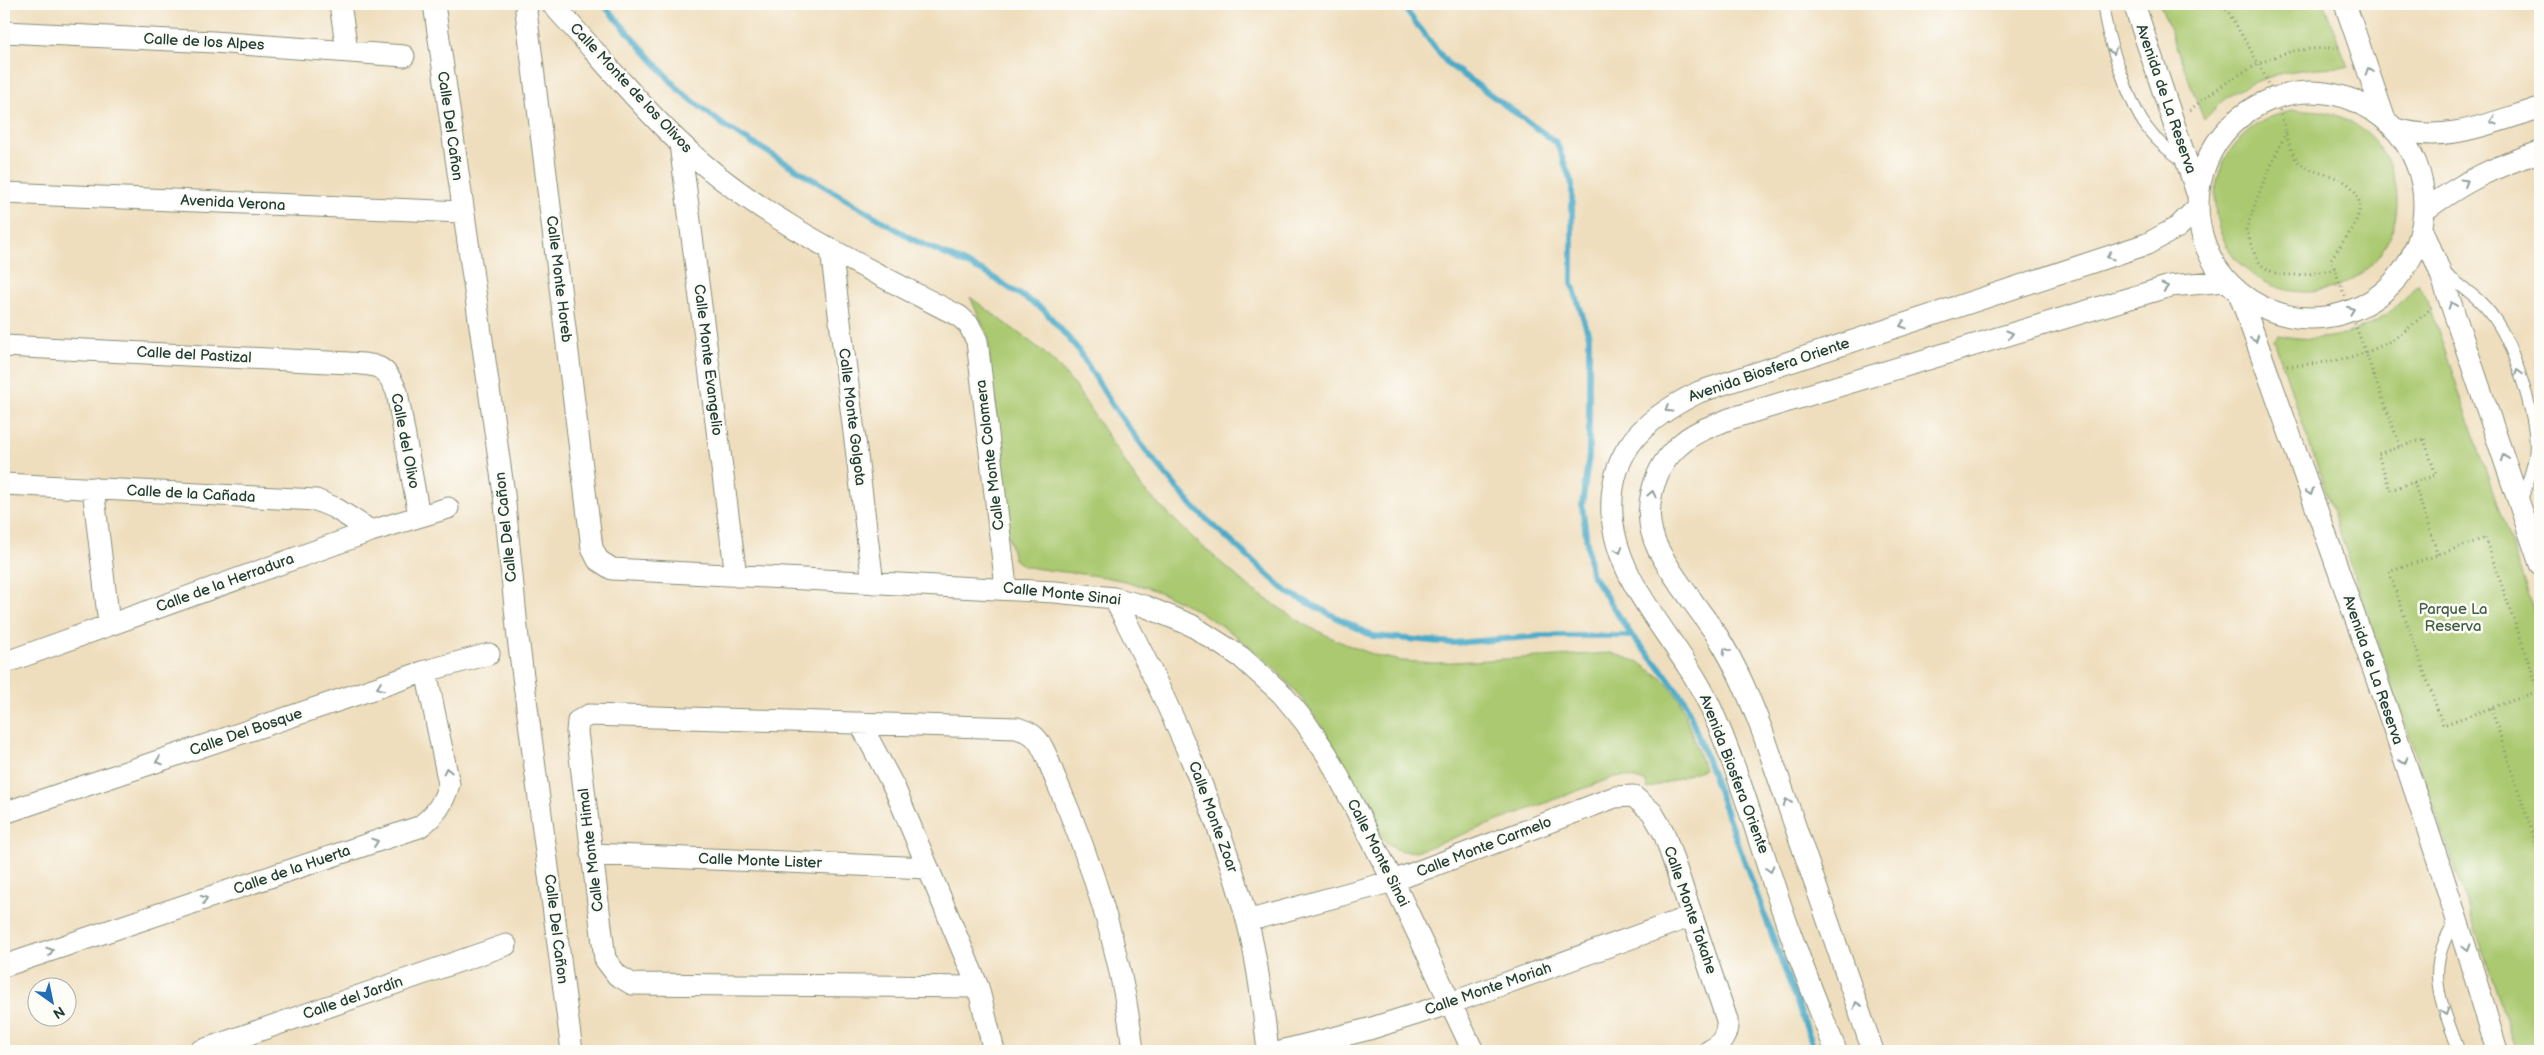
<svg xmlns="http://www.w3.org/2000/svg" width="2544" height="1055" font-family="'Balsamiq Sans',sans-serif">
<style>
.green{fill:#aac970;stroke:#648352}
.lines{fill:none;stroke-linecap:round;stroke-linejoin:round}
.stream{stroke:#49aac8;stroke-width:6}
.service-casing{stroke:#878e78;stroke-width:13}
.minor-casing{stroke:#878e78;stroke-width:23}
.path{stroke:#878e78;stroke-width:3;stroke-dasharray:1 4;stroke-linecap:butt}
.service{stroke:#fff;stroke-width:11}
.minor{stroke:#fff;stroke-width:21}
.oneway{stroke:#8f9e9a}
.labels{text-anchor:middle;dominant-baseline:central;stroke-width:5;stroke-linejoin:round;paint-order:stroke}
.street-label{font-size:15px;fill:#1f3d34;stroke:#fdfcf7}
.park-label{font-size:15px;fill:#426043;stroke:#fdfcf7}
</style>
<rect width="100%" height="100%" fill="#fdfcf7"/>
<filter id="ink" filterUnits="userSpaceOnUse"><feTurbulence type="fractalNoise" baseFrequency=".02" numOctaves="2"/><feDisplacementMap in="SourceGraphic" scale="10" xChannelSelector="R" yChannelSelector="G"/><feConvolveMatrix kernelMatrix="1 2 1 2 8 2 1 2 1" color-interpolation-filters="sRGB"/></filter>
<filter id="wash" filterUnits="userSpaceOnUse"><feTurbulence type="fractalNoise" baseFrequency=".0096" numOctaves="4" result="noise"/><feDisplacementMap in="SourceGraphic" scale="20" xChannelSelector="R" yChannelSelector="G"/><feGaussianBlur stdDeviation="1.12" result="paint"/><feColorMatrix in="noise" values="0 0 0 0 0 0 0 0 0 0 0 0 0 0 0 0 0 1.4 0 .05"/><feComposite in="paint" operator="in"/></filter>
<g filter="url(#wash)">
<rect width="100%" height="100%" fill="#efdebd"/>
<path class="green" d="M2160 4H2324L2348 67C2305 67 2266 72 2229 96 2220 102 2212 112 2204 120Z
M2215 201a91 91 0 1 1 182 0a91 91 0 1 1-182 0Z
M2419 285 2428 301 2540 629V1051H2517L2274 340 2279 335C2328 347 2386 328 2415 286Z
M970 297 1040 349 1061 369 1076 388 1142 488 1192 537 1250 588 1281 609 1309 627 1345 644 1378 656 1402 661 1436 663 1611 653 1639 662 1664 680 1680 700 1704 769 1648 789 1646 782 1624 776 1614 777 1427 848C1408 854 1392 853 1381 836 1373 815 1361 795 1350 775 1313 708 1284 668 1220 625 1195 609 1171 595 1142 586 1103 573 1062 574 1023 566L1014 559 1008 535 988 337Z"/>
<g class="lines">
<path class="stream" d="M603 4 679 90 726 127 914 240 986 273 1044 310 1077 348 1113 406 1147 452 1193 507 1287 592 1373 636 1453 643 1542 636H1632
M1401 4 1447 63 1557 143 1572 184V283L1589 336V456L1582 505 1591 573 1632 636 1663 671 1685 701 1815 1051"/>
</g>
</g>
<g filter="url(#ink)">
<g class="lines">
<g class="service-casing">
<path id="service" d="M2103 4C2105 26 2111 46 2119 67 2134 110 2145 138 2186 162
M2443 272C2461 286 2481 299 2494 318 2513 344 2538 419 2535 452 2533 470 2527 486 2520 503
M2457 918C2423 970 2440 998 2459 1051"/>
</g>
<g class="minor-casing">
<path id="minor" d="M340 4 347 50
M434 4 504 494 518 638 572 1051
M528 4 526 11 592 548 598 560 612 569 1055 592 1114 598 1144 606 1191 625 1241 657 1282 694 1305 722 1328 756 1393 881 1473 1051
M552 4C594 49 635 101 680 143 756 217 866 268 959 316L969 325 977 341 1006 587
M2134 4 2197 193
M2345 4 2384 117
M4 32 213 42 404 56
M2198 205a113 113 0 1 1 226 0a113 113 0 1 1-226 0Z
M2397 129C2446 144 2492 122 2540 108
M680 144 736 576
M4 193 462 212
M2425 210C2465 181 2493 167 2540 152
M2422 228 2439 269 2540 564
M831 250 873 583
M2239 293C2329 544 2422 795 2497 1051
M4 346 349 363C378 365 385 364 397 392L419 516
M4 484 316 500 335 508 371 531
M93 488 109 624
M1114 598C1168 701 1217 807 1247 920 1258 962 1263 1008 1268 1051
M4 663 371 531 448 508
M860 723 895 789 978 987 994 1051
M4 813 426 671 489 654
M591 854 928 868
M1247 921 1393 881 1615 797 1633 796 1652 812 1664 833 1727 1020C1728 1034 1722 1045 1709 1051
M4 966 419 827C436 815 443 804 449 784L426 671
M978 987 632 984 617 975 605 959 577 732 578 721 589 715 1017 728C1021 730 1027 731 1031 734 1044 742 1050 767 1056 780 1094 867 1123 957 1133 1051
M200 1051 506 945
M1281 1051 1369 1029 1451 1003 1692 916
M1836 1051C1821 1013 1805 974 1791 935 1763 858 1743 779 1709 704 1680 641 1617 587 1612 515 1608 450 1646 418 1699 392L2147 244 2178 227 2197 208
M1873 1051 1763 733C1750 699 1737 667 1718 637 1698 607 1675 581 1658 549 1640 514 1652 467 1682 443 1695 431 1713 426 1729 419L2170 286 2226 281"/>
</g>
<path class="path" d="M2224 4C2241 35 2261 65 2275 97 2283 115 2286 143 2296 159 2311 179 2353 170 2359 202 2363 220 2341 243 2331 259L2400 446
M2190 110C2218 87 2251 64 2286 53 2302 48 2323 49 2339 47
M2286 132 2261 188 2246 230C2250 240 2254 255 2260 263 2276 283 2314 273 2335 269
M2287 366C2347 362 2389 353 2431 307
M2424 439 2436 475 2390 490 2378 454Z
M2414 482 2438 555
M2485 538 2539 691 2443 725 2389 572Z
M2491 708 2540 856"/>
<use href="#service" class="service"/>
<use href="#minor" class="minor"/>
</g>
<defs><path id="oneway-chevron" d="M-2-3.5L2.5 0L-2 3.5" fill="none" stroke-width="1.6" stroke-linecap="round" stroke-linejoin="round" transform="scale(1.25)"/></defs>
<g class="oneway">
<use href="#oneway-chevron" transform="translate(2113 51) rotate(70)"/>
<use href="#oneway-chevron" transform="translate(2369 71) rotate(-108)"/>
<use href="#oneway-chevron" transform="translate(2493 121) rotate(164)"/>
<use href="#oneway-chevron" transform="translate(2465 182) rotate(-31)"/>
<use href="#oneway-chevron" transform="translate(2110 256) rotate(162)"/>
<use href="#oneway-chevron" transform="translate(2165 287) rotate(-15)"/>
<use href="#oneway-chevron" transform="translate(2452 305) rotate(-109)"/>
<use href="#oneway-chevron" transform="translate(2351 310) rotate(-21)"/>
<use href="#oneway-chevron" transform="translate(1903 325) rotate(162)"/>
<use href="#oneway-chevron" transform="translate(2010 334) rotate(-17)"/>
<use href="#oneway-chevron" transform="translate(2255 339) rotate(70)"/>
<use href="#oneway-chevron" transform="translate(2518 373) rotate(-106)"/>
<use href="#oneway-chevron" transform="translate(1668 409) rotate(148)"/>
<use href="#oneway-chevron" transform="translate(2504 458) rotate(-109)"/>
<use href="#oneway-chevron" transform="translate(2310 492) rotate(70)"/>
<use href="#oneway-chevron" transform="translate(1652 494) rotate(-78)"/>
<use href="#oneway-chevron" transform="translate(1619 550) rotate(69)"/>
<use href="#oneway-chevron" transform="translate(1726 651) rotate(-121)"/>
<use href="#oneway-chevron" transform="translate(380 687) rotate(161)"/>
<use href="#oneway-chevron" transform="translate(159 761) rotate(161)"/>
<use href="#oneway-chevron" transform="translate(2404 761) rotate(71)"/>
<use href="#oneway-chevron" transform="translate(447 771) rotate(-102)"/>
<use href="#oneway-chevron" transform="translate(1787 802) rotate(-109)"/>
<use href="#oneway-chevron" transform="translate(375 842) rotate(-19)"/>
<use href="#oneway-chevron" transform="translate(1770 869) rotate(72)"/>
<use href="#oneway-chevron" transform="translate(204 899) rotate(-19)"/>
<use href="#oneway-chevron" transform="translate(2467 948) rotate(74)"/>
<use href="#oneway-chevron" transform="translate(50 951) rotate(-19)"/>
<use href="#oneway-chevron" transform="translate(1857 1005) rotate(-109)"/>
<use href="#oneway-chevron" transform="translate(2445 1012) rotate(71)"/>
</g>
</g>
<g class="labels">
<g class="street-label">
<text transform="translate(204 42) rotate(3)">Calle de los Alpes</text>
<text transform="translate(631 88) rotate(47)">Calle Monte de los Olivos</text>
<text transform="translate(2166 99) rotate(71)">Avenida de La Reserva</text>
<text transform="translate(450 126) rotate(82)">Calle Del Cañon</text>
<text transform="translate(233 203) rotate(3)">Avenida Verona</text>
<text transform="translate(559 279) rotate(83)">Calle Monte Horeb</text>
<text transform="translate(194 355) rotate(3)">Calle del Pastizal</text>
<text transform="translate(708 360) rotate(83)">Calle Monte Evangelio</text>
<text transform="translate(1769 370) rotate(-19)">Avenida Biosfera Oriente</text>
<text transform="translate(852 417) rotate(83)">Calle Monte Golgota</text>
<text transform="translate(405 441) rotate(79)">Calle del Olivo</text>
<text transform="translate(990 455) rotate(-97)">Calle Monte Colomera</text>
<text transform="translate(191 494) rotate(3)">Calle de la Cañada</text>
<text transform="translate(506 527) rotate(-96)">Calle Del Cañon</text>
<text transform="translate(225 583) rotate(-20)">Calle de la Herradura</text>
<text transform="translate(1062 594) rotate(6)">Calle Monte Sinai</text>
<text transform="translate(2373 670) rotate(71)">Avenida de La Reserva</text>
<text transform="translate(246 732) rotate(-19)">Calle Del Bosque</text>
<text transform="translate(1734 774) rotate(69)">Avenida Biosfera Oriente</text>
<text transform="translate(1213 817) rotate(70)">Calle Monte Zoar</text>
<text transform="translate(1484 847) rotate(-21)">Calle Monte Carmelo</text>
<text transform="translate(591 850) rotate(-97)">Calle Monte Himal</text>
<text transform="translate(1378 853) rotate(63)">Calle Monte Sinai</text>
<text transform="translate(760 861) rotate(2)">Calle Monte Lister</text>
<text transform="translate(292 870) rotate(-19)">Calle de la Huerta</text>
<text transform="translate(1690 910) rotate(71)">Calle Monte Takahe</text>
<text transform="translate(556 929) rotate(83)">Calle Del Cañon</text>
<text transform="translate(1488 989) rotate(-19)">Calle Monte Moriah</text>
<text transform="translate(353 998) rotate(-19)">Calle del Jardín</text>
</g>
<g class="park-label">
<text x="2453" y="609">Parque La<tspan x="2453" dy="17">Reserva</tspan></text>
</g>
</g>
<rect width="2544" height="1055" fill="none" stroke="#fdfcf7" stroke-width="20"/>
<g transform="translate(52 1002) rotate(147)"><circle r="24" fill="#fdfcf7" stroke="#a4b0a9"/>
<path d="M0-4L9 19L0 12L-9 19Z" fill="#1f6fb2"/>
<text y="-8" font-size="14" font-weight="bold" text-anchor="middle" fill="#1f3d34">N</text>
</g>
</svg>
